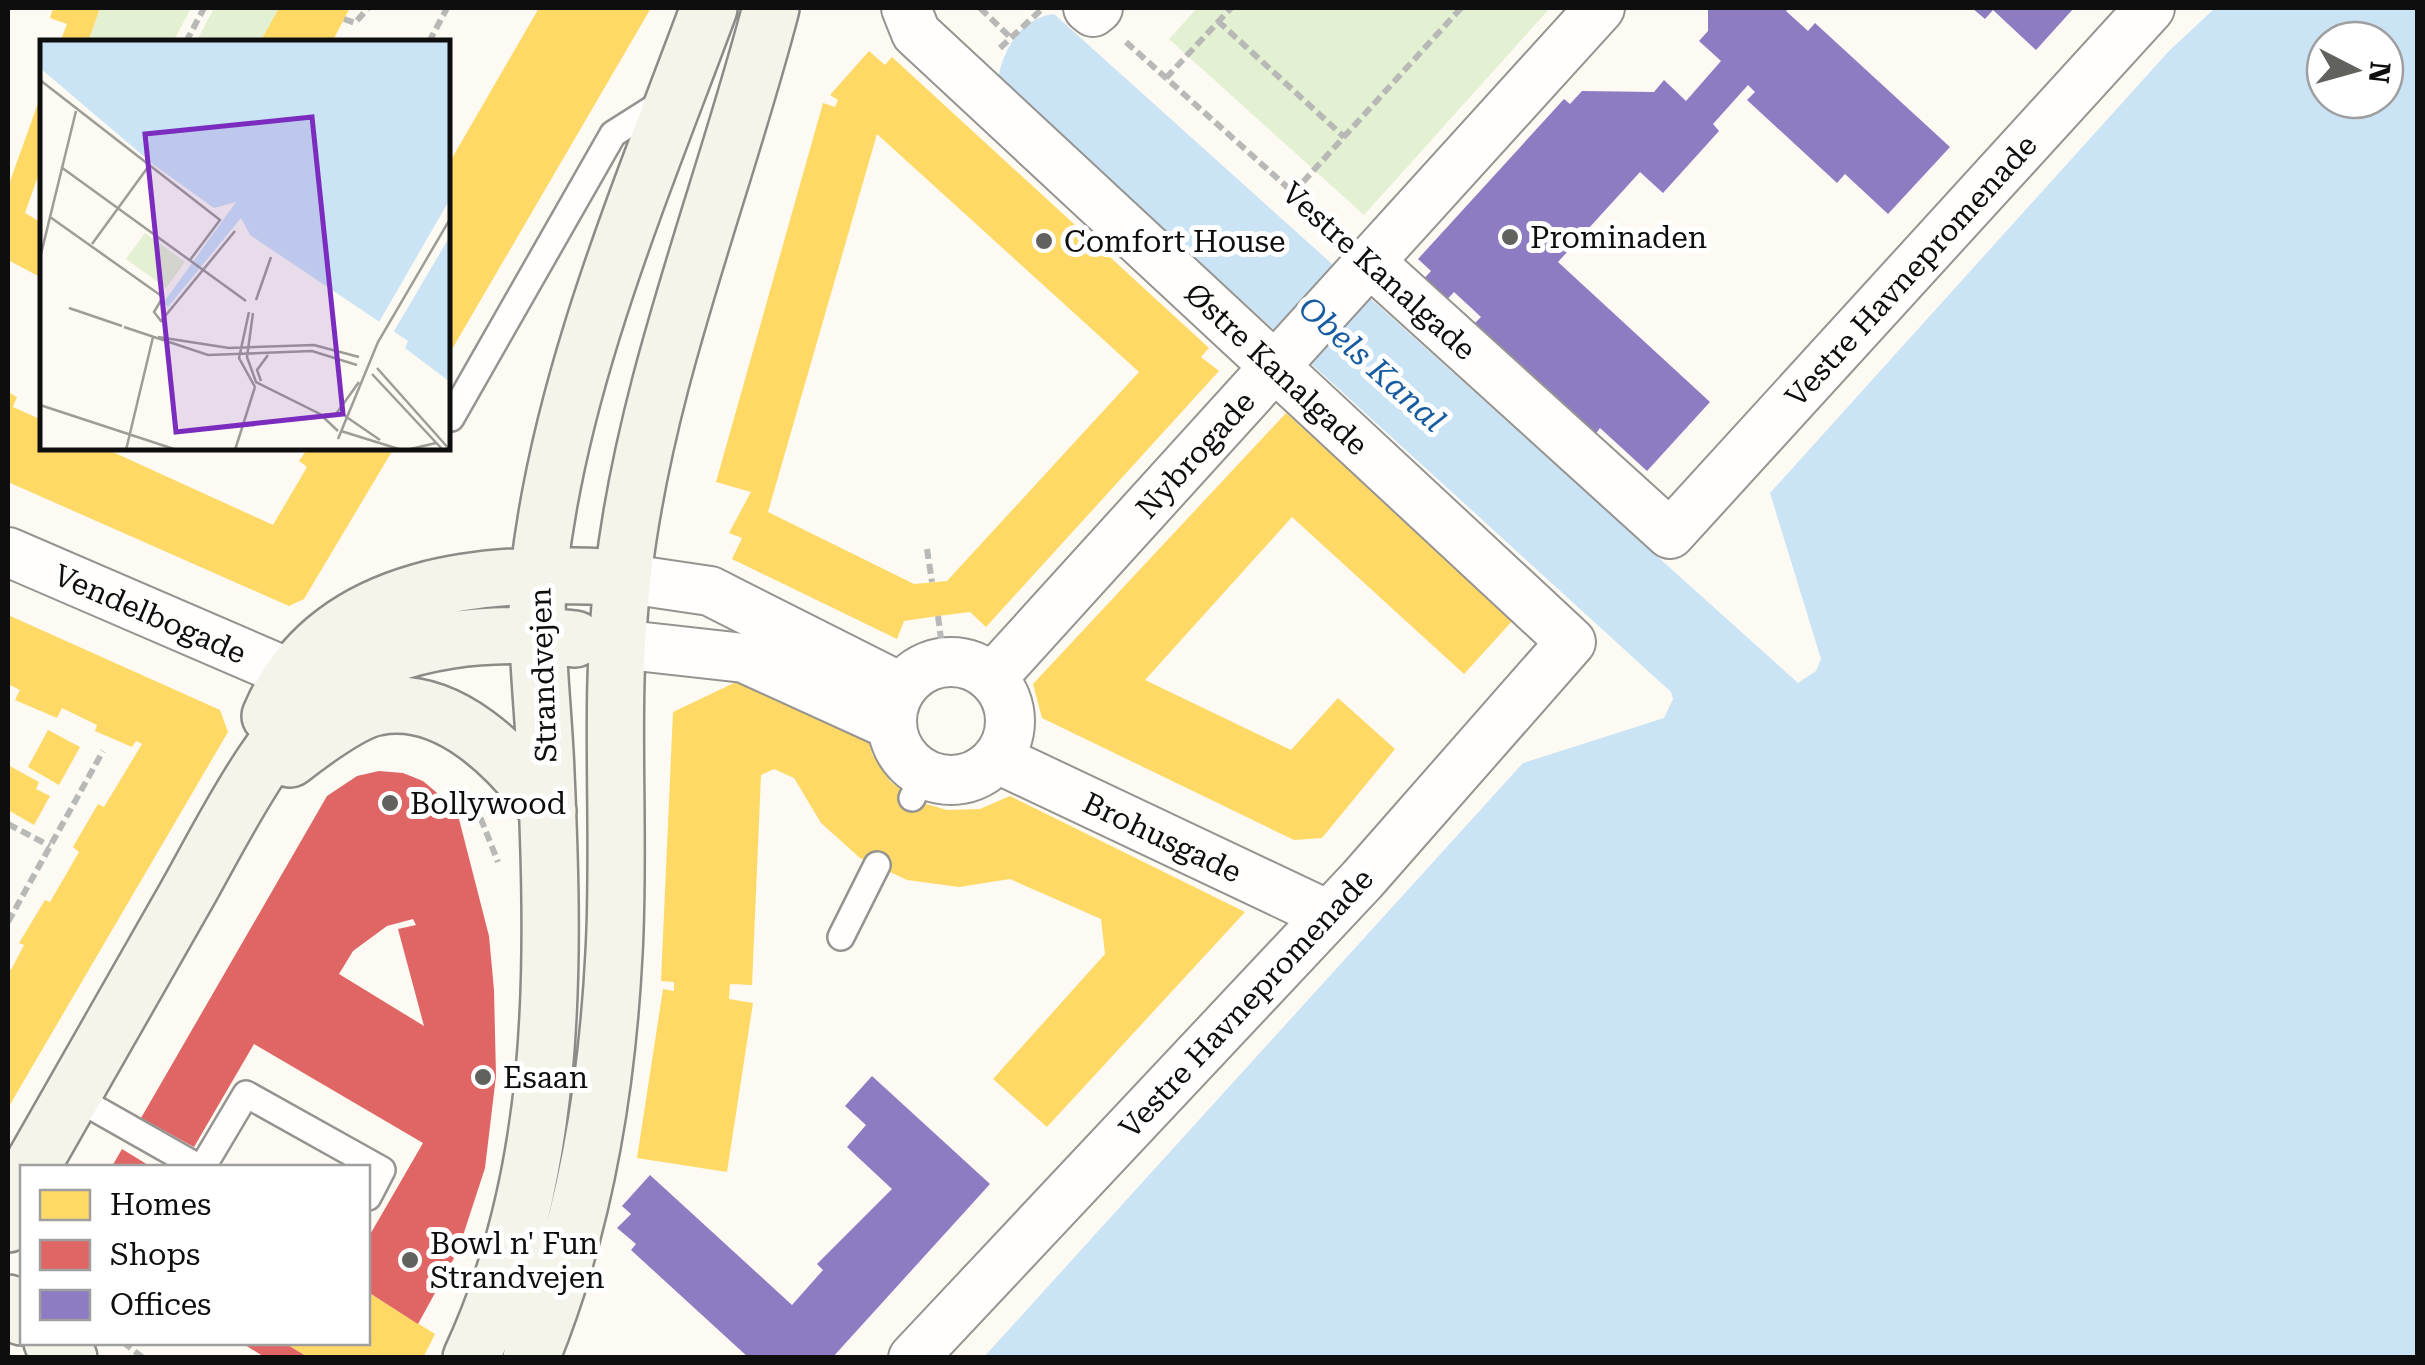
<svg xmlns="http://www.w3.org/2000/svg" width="2425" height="1365" font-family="'Roboto Serif',serif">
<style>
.green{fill:#e3f1d2}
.water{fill:#cae3f5;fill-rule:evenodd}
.homes{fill:#ffd966;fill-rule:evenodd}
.shops{fill:#e06666;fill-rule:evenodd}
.offices{fill:#8e7cc3}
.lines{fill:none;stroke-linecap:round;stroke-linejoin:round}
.lane-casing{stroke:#959491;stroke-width:30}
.street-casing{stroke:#959491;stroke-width:52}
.secondary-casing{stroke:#8c8b87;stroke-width:60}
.path{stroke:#b8b8b6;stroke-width:6;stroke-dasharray:10 5;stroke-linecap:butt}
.lane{stroke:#fffefd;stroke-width:25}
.street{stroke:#fffefd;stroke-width:48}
.secondary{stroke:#f5f4ea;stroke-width:55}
.poi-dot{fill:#61615e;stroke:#fff;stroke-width:4}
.labels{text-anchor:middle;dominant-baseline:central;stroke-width:10;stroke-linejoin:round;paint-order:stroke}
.poi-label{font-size:30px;fill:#0e0e0e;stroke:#fff;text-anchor:start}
.street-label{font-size:30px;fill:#0e0e0e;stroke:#fff}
.water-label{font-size:32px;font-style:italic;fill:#175ca0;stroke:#fff}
.inset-road{fill:none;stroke:#9d9c97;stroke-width:2.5}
.view{fill:#7b2cbf;fill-opacity:0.15;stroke:#7b2cbf;stroke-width:5}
.inset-edge{fill:none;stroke:#0e0e0e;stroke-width:5}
</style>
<rect width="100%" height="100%" fill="#fcfaf2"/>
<path class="green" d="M100 8H191L173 42H88Z
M214 8H279L260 42H196Z
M1197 8H1550L1364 215 1169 39Z"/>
<path class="water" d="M2215 8H2417V1357L983 1358 1523 763 1664 718 1673 699 1671 692 998 78C1004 48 1021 18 1054 14L1798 683 1816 671 1821 659 1770 493 2169 51ZM2325 40H2385V100H2325Z"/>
<path class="homes" d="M53 8H100L88 42H60L67 24 50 18Z
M279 8H350L332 42H260Z
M539 8H651L448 356V165Z
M869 51 885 65 892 57 1209 348 1201 357 1219 371 986 627 970 612 938 616 904 621 897 639 732 559 742 538 729 533 751 492 716 482 823 103 835 107 838 100 830 95ZM877 134 1139 372 947 581 914 584 768 512Z
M42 92V165L25 213 42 223V278L8 260V187Z
M8 392 17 397 13 407 42 420V448H104L273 525 307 467 299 461 308 448H394L304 599 289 606 8 482Z
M1286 413 1514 619 1464 674 1292 517 1145 680 1291 750 1338 698 1395 749 1322 838 1294 840 1042 718 1033 684Z
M8 615 220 710 228 732 8 1108V968L11 970 24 945 19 943 45 900 50 902 79 852 73 847 98 804 104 807 142 744 136 741 132 747 95 731 97 725 62 708 57 718 15 700 20 690 8 684Z
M757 672 865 722 872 754 890 781 916 801 947 810 980 809 1010 796 1245 912 1047 1127 993 1079 1105 954 1101 919 1010 879 959 887 907 880 860 858 821 823 794 778 774 769 761 775 752 985 730 984 729 999 753 1003 727 1172 637 1158 663 989 674 991V982L661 981 673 712Z
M48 730 80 747 59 785 28 767Z
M8 765 39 782 36 789 50 796 34 825 8 810Z
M368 1292 435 1334 423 1358H309L283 1342H368Z"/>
<path class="shops" d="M379 771 403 773 423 781 449 803 459 819 489 936 494 990 496 1076 485 1168 458 1251 418 1324 368 1292V1238L423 1143 254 1044 194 1147 141 1118 327 796 357 776ZM413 919 416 925 398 929 424 1026 339 974 353 951 387 926Z
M122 1149 153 1168H111Z
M240 1342H283L309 1358H266Z"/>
<path class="offices" d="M1708 8H1789L1786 11 1808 31 1815 23 1950 147 1888 214 1845 174 1837 183 1747 100 1755 92 1748 85 1713 124 1719 131 1663 193 1640 172 1558 262 1710 402 1647 471 1600 428 1594 436 1473 325 1481 317 1454 292 1442 305 1419 284 1431 271 1418 259 1564 99 1570 104 1582 91 1654 92 1664 80 1686 101 1721 61 1699 41 1708 31Z
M1972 8H2074L2036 50 1993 10 1985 19Z
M872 1076 990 1184 832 1358H749L631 1250 636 1244 617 1228 631 1214 622 1206 650 1175 792 1305 823 1270 817 1264 892 1189 847 1147 866 1125 845 1106Z"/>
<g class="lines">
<g class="lane-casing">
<path id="lane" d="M451 418 613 134 665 101
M912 798 924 775
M841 937 877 865
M73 1096 200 1168
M202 1168 246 1094 382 1170 368 1197"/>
</g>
<g class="street-casing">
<g id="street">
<path id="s1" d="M906 8 916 33 1571 642 1362 880 913 1358"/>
<path d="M1088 8 1093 12 1098 8"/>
<path id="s2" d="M1370 262 1670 534 2150 8"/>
<path id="s3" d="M8 552 291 674"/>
<path d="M622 578 710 591 902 688"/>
<path d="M618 644 744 658 891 725"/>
<circle cx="951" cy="721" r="59"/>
<path id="s4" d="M992 678 1600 8"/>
<path id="s5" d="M998 759 1328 915"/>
</g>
</g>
<g class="secondary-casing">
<path id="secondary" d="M270 716C329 578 493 569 622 578
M290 759C309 744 353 711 377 707 448 693 512 759 548 811
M31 1168C83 1077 134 987 186 896 224 829 270 731 333 685 400 636 496 630 575 639
M8 1224 22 1185
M8 1303 22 1317
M52 1342 69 1358
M471 1358C557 1173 555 973 546 773 544 713 533 627 539 570 561 376 642 189 709 8
M531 1358C584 1229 607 1092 614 953 621 828 608 702 623 576 645 382 722 196 771 8"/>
</g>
<path class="path" d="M980 8 1009 36
M344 19 355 23 368 8
M1218 21 1344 137
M186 42 204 8
M429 42 447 8
M1126 42 1336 231
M1000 48 1042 9
M1166 78 1231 8
M1293 193 1461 8
M927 549 932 582
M938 616 944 662
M475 804 498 862
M8 824 50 846
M8 922 103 751
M123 1342 143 1358"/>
<use href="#lane" class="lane"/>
<use href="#street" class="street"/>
<use href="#secondary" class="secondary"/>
</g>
<g class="poi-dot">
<circle cx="1510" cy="237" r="10"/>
<circle cx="1044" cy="241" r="10"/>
<circle cx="390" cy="803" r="10"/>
<circle cx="483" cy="1077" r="10"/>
<circle cx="410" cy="1260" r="10"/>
</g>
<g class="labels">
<g class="poi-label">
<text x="1530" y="237">Prominaden</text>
<text x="1064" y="241">Comfort House</text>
<text x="410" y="803">Bollywood</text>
<text x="503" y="1077">Esaan</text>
<text x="430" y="1243">Bowl n' Fun<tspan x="430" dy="34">Strandvejen</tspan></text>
</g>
<g class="street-label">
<text transform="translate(1379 271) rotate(42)">Vestre Kanalgade</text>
<text stroke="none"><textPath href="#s2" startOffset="762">Vestre Havnepromenade</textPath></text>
<text stroke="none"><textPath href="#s1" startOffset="520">Østre Kanalgade</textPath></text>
<text stroke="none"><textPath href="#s4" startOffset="302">Nybrogade</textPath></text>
<text stroke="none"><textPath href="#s3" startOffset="155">Vendelbogade</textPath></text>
<text transform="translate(543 675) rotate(-92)">Strandvejen</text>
<text stroke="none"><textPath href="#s5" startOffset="182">Brohusgade</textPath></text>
<text transform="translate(1246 1003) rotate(-47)">Vestre Havnepromenade</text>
</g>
<g class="water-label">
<text transform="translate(1372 364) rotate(42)">Obels Kanal</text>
</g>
</g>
<g transform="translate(40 40)">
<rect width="410" height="410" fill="#fcfaf2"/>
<path d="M105 193 145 222 126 248 86 219Z" fill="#e3f1d2"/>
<path d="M0 0H410V342L365 308 368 301 210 195 201 178 128 267 124 262 196 162 174 168 114 125 0 28Z" fill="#cae3f5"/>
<path d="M410 159V196L350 298 335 289Z" fill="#fcfaf2"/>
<path class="inset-road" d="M0 40 180 180 150 220M21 127 206 261M10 177 123 257 114 272 121 281 195 191M52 204 108 127M0 218 36 71M216 260 231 217M29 268 82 286M209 272 199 318 215 347M213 273 207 317 216 342 280 374 298 391M84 287 168 315 272 311 317 325M118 297 189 308 274 305 319 317M337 328 410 410M332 334 403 410M221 341 217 330 228 315M0 365 137 410M284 375 296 374 319 342M305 376 340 400M301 391 362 410M298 399 338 302 410 179M86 410 113 297M195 410 215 347M366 410 396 403"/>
<path class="view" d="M272 77 303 374 136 392 105 94Z"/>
<rect width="410" height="410" class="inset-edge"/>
</g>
<rect width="2425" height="1365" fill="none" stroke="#0e0e0e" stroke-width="20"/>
<rect x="20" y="1165" width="350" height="180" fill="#ffffff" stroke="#9f9f9f" stroke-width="2.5"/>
<rect x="40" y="1190" width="50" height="30" fill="#ffd966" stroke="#9f9f9f" stroke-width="2.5"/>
<text x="110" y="1215" font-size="30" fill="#0e0e0e">Homes</text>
<rect x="40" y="1240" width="50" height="30" fill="#e06666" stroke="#9f9f9f" stroke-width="2.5"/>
<text x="110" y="1265" font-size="30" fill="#0e0e0e">Shops</text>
<rect x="40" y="1290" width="50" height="30" fill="#8e7cc3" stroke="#9f9f9f" stroke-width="2.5"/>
<text x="110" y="1315" font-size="30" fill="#0e0e0e">Offices</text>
<g transform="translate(2355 70) rotate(96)"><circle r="48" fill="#ffffff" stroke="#9f9f9f" stroke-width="2.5"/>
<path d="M0-8L18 38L0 25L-18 38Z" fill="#61615e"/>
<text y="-15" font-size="28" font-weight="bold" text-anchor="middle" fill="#0e0e0e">N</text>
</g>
</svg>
